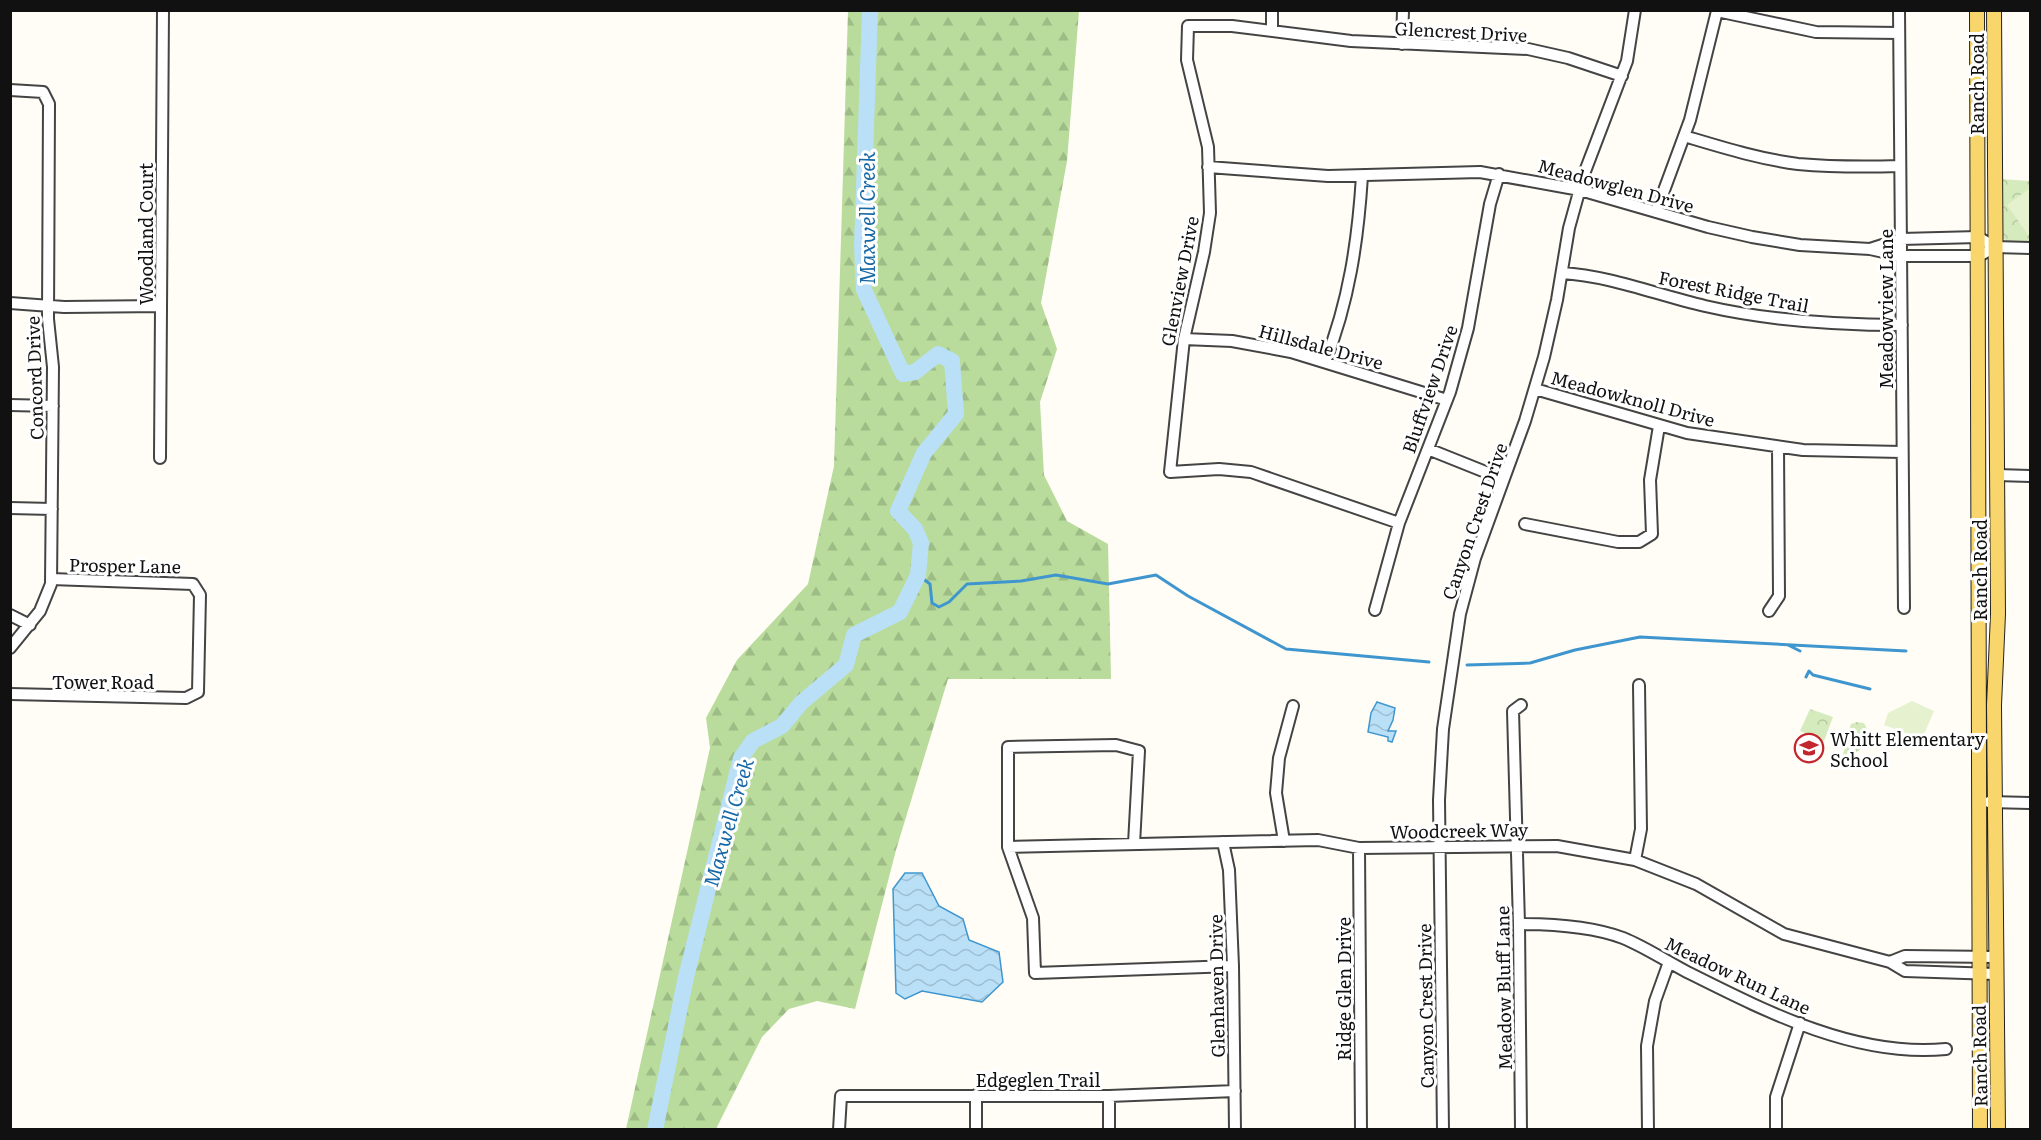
<svg xmlns="http://www.w3.org/2000/svg" width="2041" height="1140" font-family="Literata,serif">
<style>
.forest{fill:url(#forest-firs)}
.park{fill:url(#park-crowns)}
.pitch{fill:#e6f2cf}
.water{fill:url(#water-waves);stroke:#3f96cf;stroke-width:1.5}
.lines{fill:none;stroke-linecap:round;stroke-linejoin:round}
.stream{stroke:#3f96cf;stroke-width:3}
.river{stroke:#b9e0f7;stroke-width:16}
.minor-casing{stroke:#444;stroke-width:14}
.major-casing{stroke:#222;stroke-width:16}
.minor{stroke:#fff;stroke-width:10}
.major{stroke:#f9d66b;stroke-width:14}
.labels{text-anchor:middle;dominant-baseline:central;stroke-width:6;stroke-linejoin:round;paint-order:stroke}
.street-label{font-size:18px;fill:#111;stroke:#fff}
.poi-label{font-size:18px;fill:#111;stroke:#fff;text-anchor:start}
.water-label{font-size:20px;font-style:italic;fill:#1768a6;stroke:#fff}
</style>
<defs>
<pattern id="forest-firs" width="22" height="20" patternUnits="userSpaceOnUse" patternTransform="scale(1.5)"><rect width="22" height="20" fill="#b9dc9c"/><path d="M5 1l3.5 6h-7zM16 11l3.5 6h-7z" fill="#9ebc85"/></pattern>
<pattern id="park-crowns" width="20" height="18" patternUnits="userSpaceOnUse" patternTransform="scale(1.5)"><rect width="20" height="18" fill="#d5ebbd"/><path d="M2 6a3 3 0 1 1 6 0M12 15a3 3 0 1 1 6 0" fill="none" stroke="#b6c8a1"/></pattern>
<pattern id="water-waves" width="16" height="10" patternUnits="userSpaceOnUse" patternTransform="scale(1.5)"><rect width="16" height="10" fill="#b9e0f7"/><path d="M0 5q4-4 8 0t8 0" fill="none" stroke="#9ebfd3"/></pattern>
</defs>
<rect width="100%" height="100%" fill="#fffdf5"/>
<path class="forest" d="M848 11H1079L1067 161 1041 303 1057 349 1040 402 1044 475 1067 521 1108 544 1111 679H948L896 850 855 1009 817 1001 789 1009 762 1037 716 1129H626L710 748 706 718 737 660 808 584 834 466Z"/>
<path class="park" d="M2000 179 2030 181V244L2009 243 2000 236Z
M1810 709 1833 717 1824 741 1800 731Z
M1857 722 1864 723 1867 729 1860 750 1855 753 1852 765 1847 766 1841 762 1851 724Z"/>
<path class="pitch" d="M2030 188V233L2028 235 2007 205Z
M1912 701 1934 711 1922 739 1884 725 1888 713Z"/>
<path class="water" d="M1377 702 1395 708 1393 720 1388 731H1396L1392 742 1388 741V737L1368 732 1371 713Z
M905 873H922L939 906 963 919 969 940 999 952 1003 982 982 1002 922 991 905 999 896 993 893 889Z"/>
<g class="lines">
<path class="stream" d="M918 575 930 584 932 603 939 607 949 602 967 584 1021 581 1056 575 1108 584 1156 575 1188 596 1286 649 1429 662
M1788 645 1800 651
M1467 665 1530 663 1575 650 1640 637 1906 651
M1806 677 1809 671 1813 675 1870 689"/>
<path class="river" d="M655 1130 686 977 741 758 753 741 782 726 801 703 846 665 854 635 900 612 918 575 921 543 915 529 898 511 924 453 956 414 952 361 938 354 915 372 903 374 864 290 862 246 870 10"/>
<g class="minor-casing">
<path id="minor" d="M1899 10 1904 608
M1272 31V10
M1402 44 1403 10
M10 90 43 92 49 104 48 319 53 367 51 584 40 611 10 648
M1684 136C1721 147 1759 159 1798 164 1832 167 1866 167 1900 166
M1208 167 1328 176 1480 172 1580 190 1708 227 1752 237 1800 245 1870 249
M1656 212 1690 120 1717 11 1816 32 1899 33
M1995 247 1979 256H1901L1870 249 1901 239 1978 237 1995 247 2030 248
M1562 273C1611 276 1657 295 1705 306 1770 321 1835 325 1902 325
M10 303 64 307 161 306
M1184 339 1232 341 1291 352 1447 400
M1325 362C1349 302 1358 240 1362 176
M1535 389 1687 433 1803 450 1902 452
M10 405 53 406
M1428 449 1503 479
M160 458 163 10
M1997 475 2030 476
M10 508 52 509
M1399 523 1251 472 1219 469 1170 472 1184 339 1204 252 1210 213 1208 147 1187 60 1188 26H1232L1351 41 1528 49 1568 58 1622 76
M1525 524 1618 542H1639L1652 534 1650 480 1659 426
M1375 610 1399 523 1450 392 1468 328 1490 204 1499 174
M1769 611 1779 596 1778 447
M10 615 30 625
M10 694 186 698 198 692 200 595 193 584 51 579
M1521 705 1513 711 1519 924 1521 1130
M1989 802 2030 803
M1284 841 1276 793 1279 758 1293 706
M1223 842 1229 870 1233 966 1235 1130
M1134 844 1139 751 1116 745 1008 747V847L1033 918 1035 973 1233 966
M1008 847 1318 840 1359 848 1557 846 1635 860 1696 884 1784 934 1890 962 1905 971 1995 974
M1359 848 1361 1130
M1635 860 1641 829 1639 685
M1519 924C1553 924 1591 926 1623 938 1645 947 1666 961 1687 972 1765 1011 1856 1058 1946 1049
M1890 962 1905 956 1996 957
M976 1095V1130
M1109 1096V1130
M839 1130 841 1096H1109L1235 1091
M1443 1130 1439 800 1443 729 1460 614 1475 558 1525 421 1544 357 1557 300 1569 228 1584 174 1627 61 1635 10
M1648 1130 1647 1046 1655 1001 1669 962
M1776 1130V1097L1800 1023"/>
</g>
<g class="major-casing">
<path id="major" d="M1977 10 1980 1130
M1994 10 1998 614 1994 705 1998 1130"/>
</g>
<use href="#minor" class="minor"/>
<use href="#major" class="major"/>
</g>
<defs>
<g id="school-ring" transform="scale(1.5)"><circle r="9.5" fill="#fff" stroke="#c4262e" stroke-width="1.5"/><path d="M0-5L7-2L0 1L-7-2ZM-4 1L0 2.5L4 1V4Q0 6-4 4Z" fill="#c4262e"/></g>
</defs>
<g fill-rule="evenodd">
<use href="#school-ring" x="1809" y="748"/>
</g>
<g class="labels">
<g class="street-label">
<text transform="translate(1461 31) rotate(3)">Glencrest Drive</text>
<text transform="translate(1976 84) rotate(-90)">Ranch Road</text>
<text transform="translate(1616 185) rotate(15)">Meadowglen Drive</text>
<text transform="translate(145 234) rotate(-90)">Woodland Court</text>
<text transform="translate(1179 281) rotate(-79)">Glenview Drive</text>
<text transform="translate(1734 291) rotate(11)">Forest Ridge Trail</text>
<text transform="translate(1885 309) rotate(-90)">Meadowview Lane</text>
<text transform="translate(1321 346) rotate(15)">Hillsdale Drive</text>
<text transform="translate(34 378) rotate(-92)">Concord Drive</text>
<text transform="translate(1429 389) rotate(-71)">Bluffview Drive</text>
<text transform="translate(1633 398) rotate(15)">Meadowknoll Drive</text>
<text transform="translate(1474 521) rotate(-71)">Canyon Crest Drive</text>
<text transform="translate(125 565) rotate(1)">Prosper Lane</text>
<text transform="translate(1979 570) rotate(-90)">Ranch Road</text>
<text x="103" y="681">Tower Road</text>
<text transform="translate(1459 830) rotate(-1)">Woodcreek Way</text>
<text transform="translate(1738 975) rotate(25)">Meadow Run Lane</text>
<text transform="translate(1216 986) rotate(-91)">Glenhaven Drive</text>
<text transform="translate(1503 988) rotate(-91)">Meadow Bluff Lane</text>
<text transform="translate(1343 989) rotate(-90)">Ridge Glen Drive</text>
<text transform="translate(1425 1006) rotate(-91)">Canyon Crest Drive</text>
<text transform="translate(1979 1056) rotate(-91)">Ranch Road</text>
<text x="1038" y="1079">Edgeglen Trail</text>
</g>
<g class="poi-label">
<text x="1830" y="738">Whitt Elementary<tspan x="1830" dy="21">School</tspan></text>
</g>
<g class="water-label">
<text transform="translate(866 218) rotate(-90)">Maxwell Creek</text>
<text transform="translate(727 822) rotate(-74)">Maxwell Creek</text>
</g>
</g>
<rect width="2041" height="1140" fill="none" stroke="#111111" stroke-width="24"/>
</svg>
